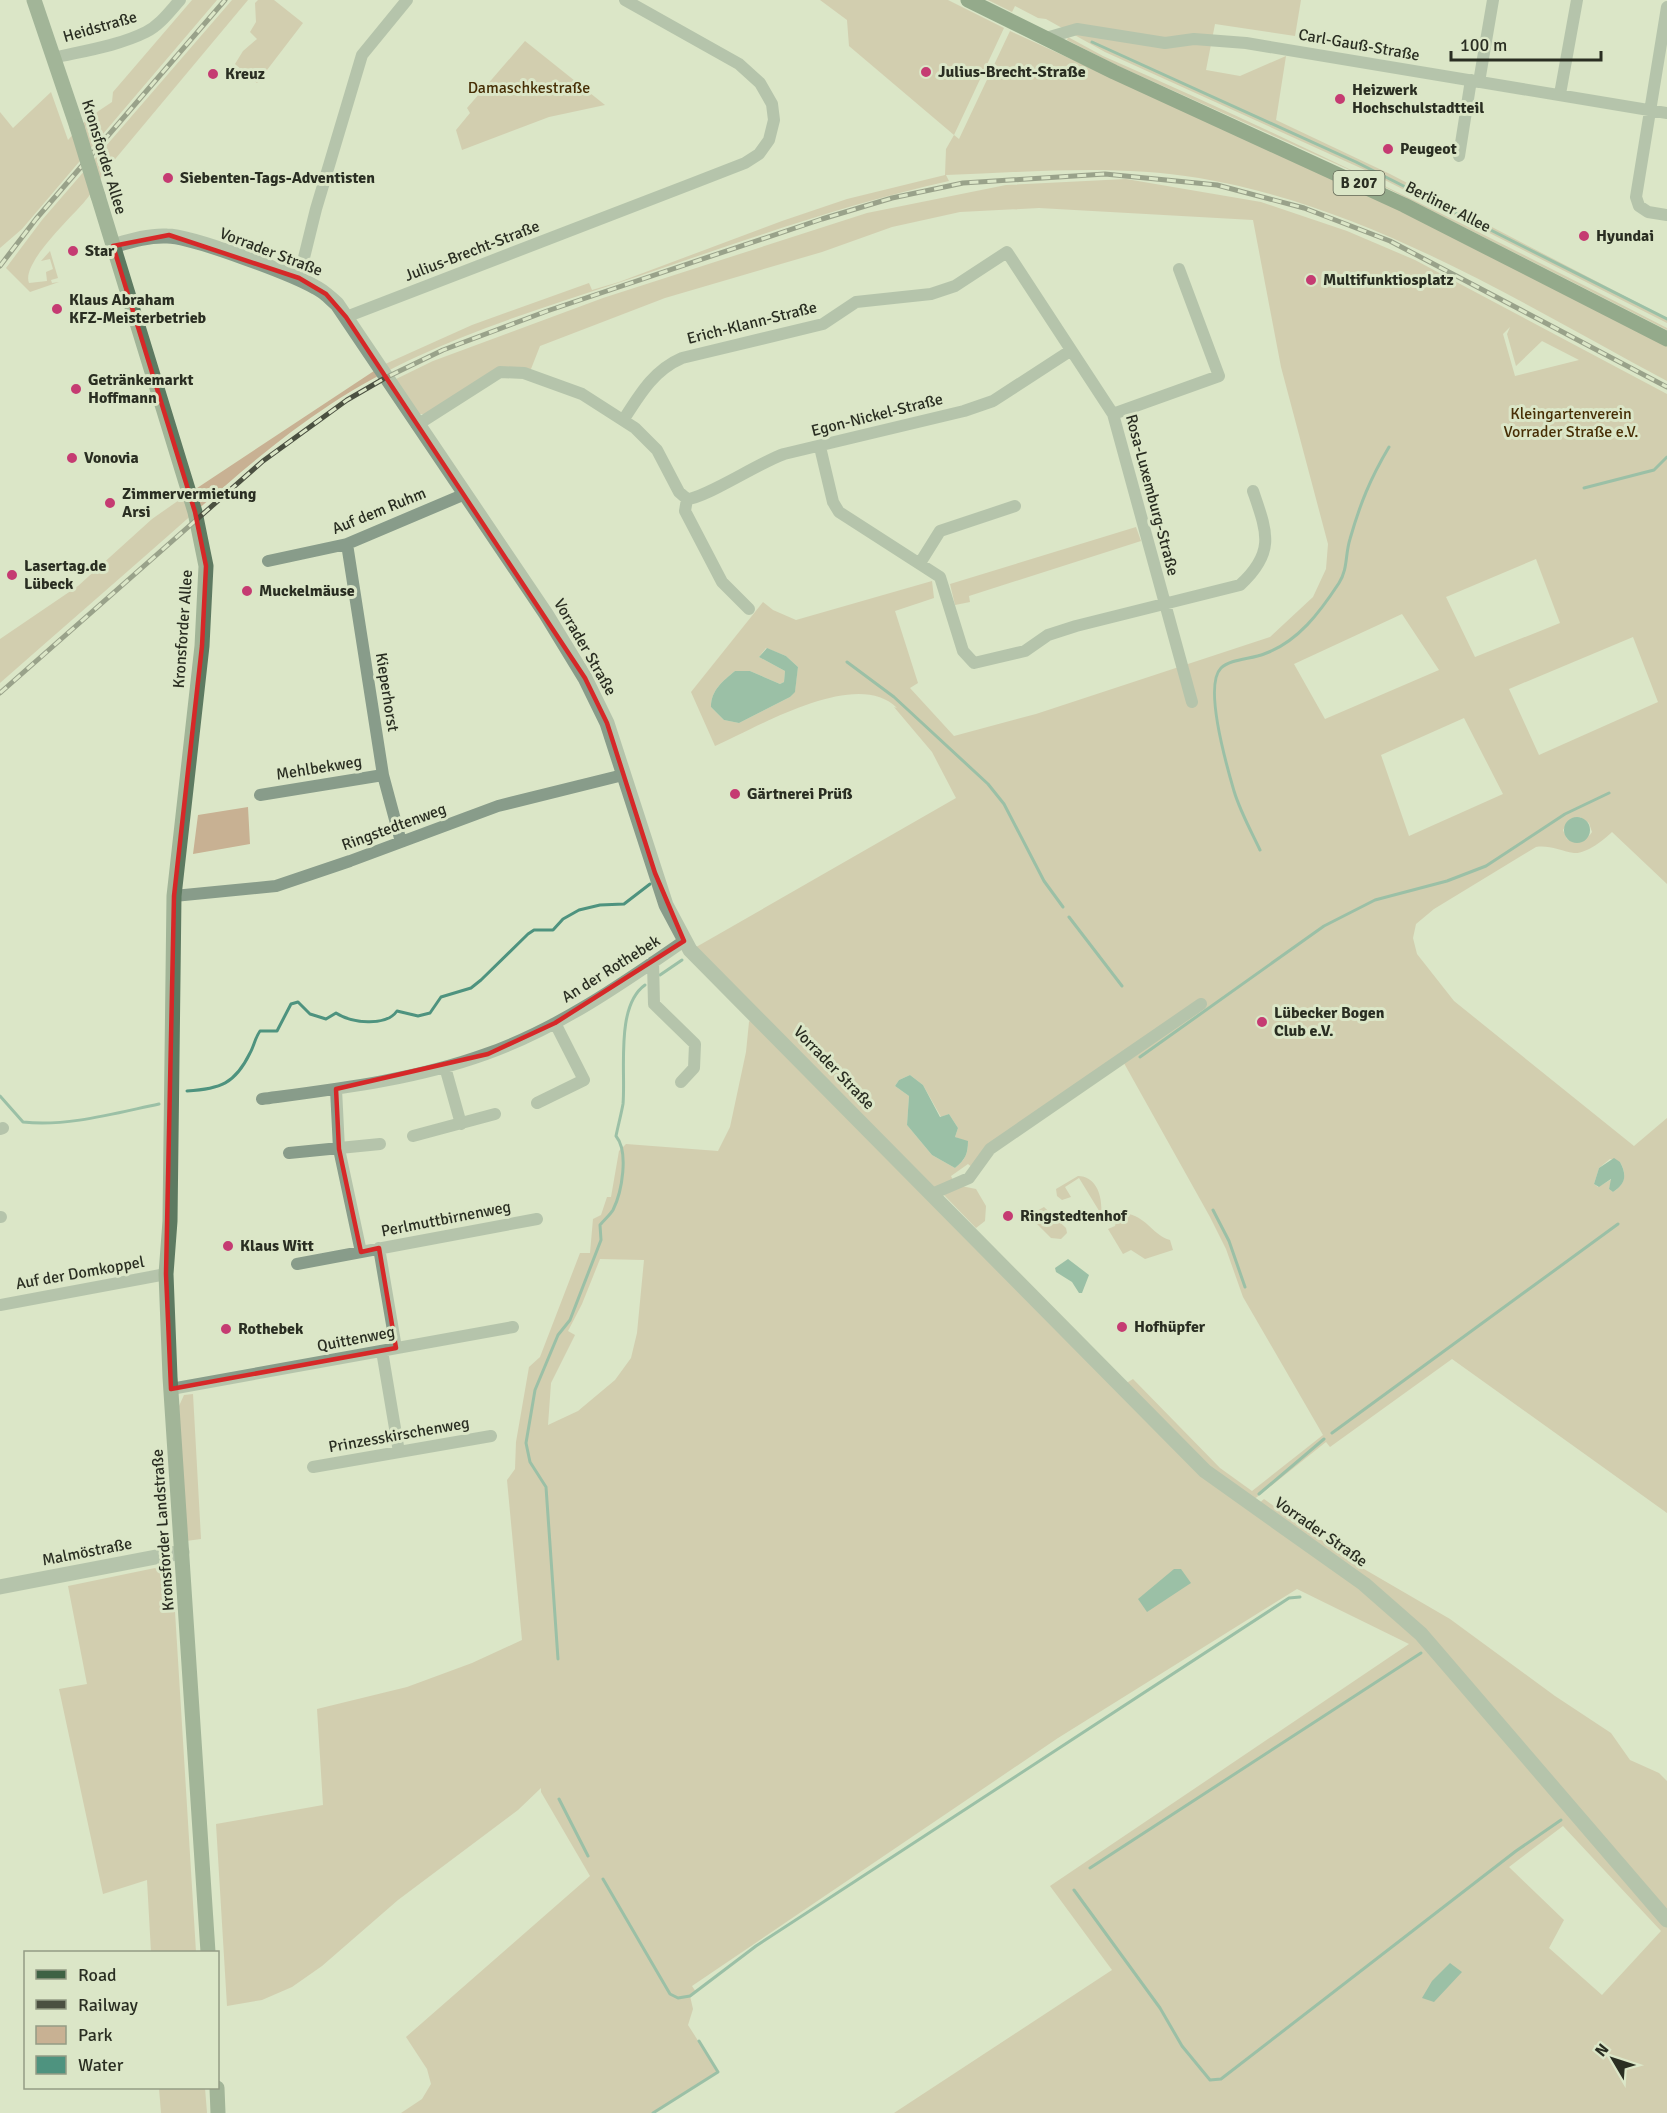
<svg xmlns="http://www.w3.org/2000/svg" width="1667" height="2113" font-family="Signika,sans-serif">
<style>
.green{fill:#c8b193;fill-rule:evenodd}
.water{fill:#4e937f}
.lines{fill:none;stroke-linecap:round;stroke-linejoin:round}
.stream{stroke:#4e937f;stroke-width:3}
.minor{stroke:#889c8a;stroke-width:12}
.tertiary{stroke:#889c8a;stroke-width:15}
.secondary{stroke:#5d7a61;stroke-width:15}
.primary{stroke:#3e6244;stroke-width:15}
.rail-casing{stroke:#4b5041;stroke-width:5}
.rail{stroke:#dbe6c7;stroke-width:3;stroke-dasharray:9;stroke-linecap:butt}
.secondary-bridge{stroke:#5d7a61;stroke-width:15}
.marked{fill:none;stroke:#d62828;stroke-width:4.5;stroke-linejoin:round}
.poi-dot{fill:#c53b72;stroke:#dbe6c7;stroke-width:2}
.labels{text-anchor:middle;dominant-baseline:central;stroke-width:6;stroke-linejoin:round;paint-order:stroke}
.shield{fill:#dbe6c7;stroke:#5f6554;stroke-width:1.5}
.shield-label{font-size:15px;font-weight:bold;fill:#2a2e22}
.street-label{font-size:16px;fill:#2a2e22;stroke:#dbe6c7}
.poi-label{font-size:16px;font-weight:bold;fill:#2a2e22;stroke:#dbe6c7;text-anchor:start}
.park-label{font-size:16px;fill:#472e05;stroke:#dbe6c7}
</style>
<rect width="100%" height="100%" fill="#dbe6c7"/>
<path class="green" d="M192 0H217L22 229 0 248V112L13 128 51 92 68 140 88 118 112 102 113 92Z
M232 0H248L106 170C99 180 93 192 85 201 72 217 21 263 29 283L47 281 46 272 53 269 50 259 41 261 50 251 58 278 51 280 52 283 59 282 30 292 6 268 42 220Z
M258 0H274L303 23 257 83 235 64 243 51 257 39 250 32 256 22 255 3Z
M820 0H948L1004 28 954 135 959 139 1010 31 1402 211 1667 346V381C1517 301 1370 207 1199 178 1115 164 1031 172 946 175L949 181C845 204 746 240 645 274 538 310 426 341 331 404 273 442 221 489 169 535 113 584 56 634 0 683V639L78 586 152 519 182 498 383 365 472 325 589 283 592 290 619 282 782 221 847 199 945 175 946 149 954 135 849 46 847 20Z
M988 0H1301L1295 36 1215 24 1206 70 1240 76 1286 56 1276 120 1390 174 1667 318V323L1365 170 1105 52 1046 19 1038 18 1015 6 1012 12Z
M1068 37 1103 56C1295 140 1482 232 1667 328V330L1363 176 1116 65 1067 40Z
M525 41 605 105 549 117 462 150 456 130 470 113 467 108Z
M1126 179 1261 202 1347 231 1415 260 1667 394V884L1612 832C1604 840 1586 854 1574 853 1560 851 1550 845 1536 847L1434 909 1416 924 1413 938 1417 954 1454 1001 1634 1146 1667 1118V1513L1452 1359 1330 1447 1326 1442 1252 1501 1257 1505 1264 1499 1352 1562 1450 1619 1555 1696 1611 1733 1630 1760 1659 1773 1667 1781V2113H894L1112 1970 1050 1886 1409 1644 1297 1589 1058 1738 692 1986 696 1992 690 1996 693 2009 688 2025 718 2072 653 2113H401L422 2099 431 2084 427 2069 406 2037 590 1876 541 1792V1788L518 1810 398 1900 322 1966 292 1987 262 2000 227 2006 216 1824 323 1805 317 1709 407 1687 472 1663 522 1640 507 1480 515 1469 516 1442 529 1367 540 1357 580 1253H590L593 1219 601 1215 607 1197H611L619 1151 626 1144 718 1151 730 1127 746 1052 749 1022 758 1010 691 950 956 798 932 752 894 707 897 708C857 667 758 727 715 746L691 692 763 602 773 610 796 620 932 581 934 598 895 611 918 683 910 688 954 736 1036 714 1270 637 1313 597 1326 569 1328 544 1281 367 1253 220 1039 208 960 212 892 227 822 252 665 298 540 346 531 369 499 367 425 414H419L394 380 433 361 603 298 867 213 1006 185ZM1510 327 1507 334 1516 366 1542 341 1579 360 1515 376 1503 334ZM1536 559 1560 623 1475 657 1446 597ZM1402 614 1439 670 1325 719 1294 664ZM1633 637 1658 702 1539 755 1509 689ZM766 648 786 656 798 667 795 691 790 697 739 723 724 720 711 707C711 690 723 681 735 671H750L780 684 784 682 785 671 759 657ZM1464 718 1503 794 1409 836 1381 755ZM1580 817 1589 823 1592 832C1586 841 1577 843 1567 839L1563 830 1571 819ZM1120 1056 1210 1217 1226 1249 1243 1297 1323 1435 1252 1491 1220 1468 1133 1379 1125 1384 936 1190 954 1182 951 1176 968 1164 973 1168 988 1147ZM910 1075 923 1085 941 1117 949 1114 958 1128 955 1137 968 1142C968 1154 965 1160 955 1168L932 1155 907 1125 909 1096 895 1086 899 1080ZM1610 1159 1620 1162C1627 1174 1626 1184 1613 1192L1609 1189 1612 1179 1598 1187 1594 1184 1599 1168ZM600 1259 644 1260 637 1333 631 1358 615 1380 578 1411 548 1425 551 1383 575 1335 568 1331 582 1304ZM1563 1826 1661 1931 1602 1995 1549 1948 1564 1920 1509 1867Z
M1136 527 1141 541 969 596 970 602 955 605 950 584Z
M248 807 250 844 193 854 198 815Z
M1078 1176C1097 1176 1103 1198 1101 1214L1079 1178 1065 1187 1071 1197 1062 1200 1057 1196 1056 1189Z
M961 1186 976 1189 986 1206 985 1221 976 1228 944 1195Z
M1044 1207 1066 1228 1067 1233 1061 1239 1051 1238 1034 1221 1035 1212Z
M1129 1214C1148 1219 1153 1235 1170 1240L1173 1250 1145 1259 1131 1250 1123 1254 1108 1229 1115 1226 1117 1218Z
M193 1394 201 1539 186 1541 179 1406 184 1395Z
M155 1568 173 1579 196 1952H151L147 1880 103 1894 59 1689 87 1684 68 1586Z
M159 2088H205L207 2113H161Z"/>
<path class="water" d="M767 648 786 656 798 667 795 692 790 697 739 723 724 720 711 707C711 690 723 681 735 671H750L780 684 784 682 785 671 759 657Z
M1564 830a13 13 0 1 1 26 0a13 13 0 1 1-26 0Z
M910 1075 923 1085 940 1117 949 1114 958 1128 955 1137 968 1141C968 1154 965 1160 955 1168L932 1155 907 1125 909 1096 895 1086 899 1080Z
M1614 1158 1620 1162C1627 1175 1626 1184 1613 1192L1609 1189 1611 1179 1599 1187 1594 1184 1599 1168Z
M1068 1259 1089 1275 1082 1293H1079L1072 1282 1056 1272 1055 1268Z
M1174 1569H1181L1191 1583 1147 1612 1138 1599Z
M1450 1963 1462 1972 1434 2002 1422 1998 1432 1981Z"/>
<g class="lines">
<path class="stream" d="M1092 42 1356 162 1667 319
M1584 488 1654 470 1667 457
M847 662 894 697 988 784 1004 804 1044 881 1063 907
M1260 850C1251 831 1240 811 1234 791 1227 767 1203 686 1221 668 1230 659 1252 659 1264 654 1298 642 1320 612 1339 583 1348 569 1345 555 1350 539 1360 504 1370 479 1389 447
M1069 917 1122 986
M660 975 682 960
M1140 1057 1324 926 1375 900 1447 881 1486 866 1565 814 1609 793
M187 1091C220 1089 235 1084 250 1053 254 1046 255 1038 260 1031H277L291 1004 298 1002 310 1014 326 1019 336 1013C351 1023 386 1027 397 1011L418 1016 430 1013 441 997 471 988 481 980 528 934 534 930H553L563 919 579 910 600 905 624 904 650 884
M0 1096 23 1122C67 1127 116 1113 159 1104
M1213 1210 1229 1241 1245 1287
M1332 1433 1618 1224
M1259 1494 1324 1439
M558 1659 546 1487 530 1462 526 1443 535 1390 558 1335 570 1320 601 1240 600 1225C604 1220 610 1215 613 1210 622 1192 629 1152 616 1136 618 1126 621 1115 623 1104 626 1073 615 1006 645 985
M559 1799 588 1856
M1090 1868 1421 1653
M603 1879 670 1994 678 1998 690 1996 756 1946 1289 1598 1300 1597
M1074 1890 1160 2008 1182 2046 1210 2080 1221 2079 1516 1851 1561 1820
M653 2113 718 2072 699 2041"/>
<path class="minor" d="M1667 7 1636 197 1639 206 1648 212 1667 215
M1046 38 1077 29 1165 43 1194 39 1246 43 1667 113
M53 58C83 51 118 46 146 32 160 25 170 11 180 0
M1479 82 1493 0
M1560 94 1577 0
M1459 156 1471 80
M299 278 316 209 362 55 407 0
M346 317 691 184 745 163 759 154 769 140 774 120 772 104 760 83 739 64 625 0
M1113 414 1219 376 1179 269
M624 419C640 394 654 370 682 358L823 324 856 302 931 294 955 286 1007 252 1113 414 1192 702
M417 425 500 372 524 373 582 394 635 428 657 450 679 492 687 499
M820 447 833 502 839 512 940 577 963 651 974 663 1025 651 1048 635 1076 626 1240 585C1276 552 1267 532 1253 491
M687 499C704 499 760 462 784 454L964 411 993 401 1070 351
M687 499 685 511 722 582 749 609
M347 544 383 775 401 842
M268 561 347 544 465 494
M920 563 940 531 1015 506
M260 795 383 775
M174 896 276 886 350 861 498 806 623 775
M653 962 654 1004 695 1044 694 1068 681 1082
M445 1067 461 1124
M336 1089 339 1149 361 1252
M262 1099C337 1089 414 1080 486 1054 557 1029 622 984 684 941
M537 1103 584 1080 555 1023
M0 1129 3 1128
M413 1136 495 1114
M289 1153 380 1144
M932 1194 969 1178 990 1149 1201 1004
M0 1217H1
M379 1248 396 1348
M297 1264 537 1219
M0 1305 166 1274
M382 1351 399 1452
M171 1389 513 1327
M313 1467 491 1436"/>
<path class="tertiary" d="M113 246C130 241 149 235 167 236 192 236 292 274 315 287 324 291 330 298 337 304L546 614 585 678 607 723 666 905 690 950 1205 1471 1364 1584 1421 1634 1667 1920
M0 1587 182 1552"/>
<path class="secondary" d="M34 0 77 127
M98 196 195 512 206 566 202 646 174 896 170 1221 166 1274 170 1377 208 1952
M217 2088 218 2113"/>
<path class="primary" d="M968 0 1114 72 1404 205 1667 339"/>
<g class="rail-casing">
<path id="rail" d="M0 266 36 219 225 0
M0 693 263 461 347 400 385 378 443 350 547 311 822 219 892 198 963 183 1105 174 1217 185 1304 208 1390 241 1667 387"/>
</g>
<use href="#rail" class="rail"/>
<path class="secondary-bridge" d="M77 127 98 196"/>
</g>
<path d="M0 0H1667V2113H0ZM169 235 299 278 326 294 346 317 585 678 607 723 655 873 684 941 555 1023 488 1054 336 1089 339 1149 361 1252 379 1248 396 1348 171 1389 166 1274 174 896 202 646 206 566 195 512 113 246Z" fill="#dbe6c7" fill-opacity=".55" fill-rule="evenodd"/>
<path class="marked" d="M169 235 299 278 326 294 346 317 585 678 607 723 655 873 684 941 555 1023 488 1054 336 1089 339 1149 361 1252 379 1248 396 1348 171 1389 166 1274 174 896 202 646 206 566 195 512 113 246Z"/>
<g class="poi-dot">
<circle cx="926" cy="72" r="6"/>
<circle cx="213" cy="74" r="6"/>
<circle cx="1340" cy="99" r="6"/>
<circle cx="1388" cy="149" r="6"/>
<circle cx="168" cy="178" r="6"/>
<circle cx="1584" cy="236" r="6"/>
<circle cx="73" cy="251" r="6"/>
<circle cx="1311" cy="280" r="6"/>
<circle cx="57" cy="309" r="6"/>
<circle cx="76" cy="389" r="6"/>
<circle cx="72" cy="458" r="6"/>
<circle cx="110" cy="503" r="6"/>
<circle cx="12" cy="575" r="6"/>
<circle cx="247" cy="591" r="6"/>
<circle cx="735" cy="794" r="6"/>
<circle cx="1262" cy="1022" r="6"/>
<circle cx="1008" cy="1216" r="6"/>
<circle cx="228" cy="1246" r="6"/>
<circle cx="1122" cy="1327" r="6"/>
<circle cx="226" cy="1329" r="6"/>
</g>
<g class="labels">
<rect class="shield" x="1333.5" y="171" width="51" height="24" rx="4.5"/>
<g class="shield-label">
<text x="1359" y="183">B 207</text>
</g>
<g class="street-label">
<text transform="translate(100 27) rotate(-16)">Heidstraße</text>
<text transform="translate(1359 45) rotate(10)">Carl-Gauß-Straße</text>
<text transform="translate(104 157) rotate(73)">Kronsforder Allee</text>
<text transform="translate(1448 207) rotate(27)">Berliner Allee</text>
<text transform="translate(472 251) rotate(-21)">Julius-Brecht-Straße</text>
<text transform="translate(271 252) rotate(21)">Vorrader Straße</text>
<text transform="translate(752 323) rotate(-14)">Erich-Klann-Straße</text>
<text transform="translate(877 415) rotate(-14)">Egon-Nickel-Straße</text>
<text transform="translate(1152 495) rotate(75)">Rosa-Luxemburg-Straße</text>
<text transform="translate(379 511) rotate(-22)">Auf dem Ruhm</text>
<text transform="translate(183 629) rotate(-86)">Kronsforder Allee</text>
<text transform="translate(585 647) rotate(60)">Vorrader Straße</text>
<text transform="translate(387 692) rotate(81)">Kieperhorst</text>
<text transform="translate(319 768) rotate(-9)">Mehlbekweg</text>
<text transform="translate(394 827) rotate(-20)">Ringstedtenweg</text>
<text transform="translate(611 969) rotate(-32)">An der Rothebek</text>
<text transform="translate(834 1068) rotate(46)">Vorrader Straße</text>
<text transform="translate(446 1219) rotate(-11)">Perlmuttbirnenweg</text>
<text transform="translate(80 1273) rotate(-10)">Auf der Domkoppel</text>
<text transform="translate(356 1339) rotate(-11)">Quittenweg</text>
<text transform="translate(399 1435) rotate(-10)">Prinzesskirschenweg</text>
<text transform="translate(163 1530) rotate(-94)">Kronsforder Landstraße</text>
<text transform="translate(1321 1532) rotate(35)">Vorrader Straße</text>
<text transform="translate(87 1552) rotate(-11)">Malmöstraße</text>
</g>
<g class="poi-label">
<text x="938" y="72">Julius-Brecht-Straße</text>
<text x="225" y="74">Kreuz</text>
<text x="1352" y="90">Heizwerk<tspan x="1352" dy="18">Hochschulstadtteil</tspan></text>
<text x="1400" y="149">Peugeot</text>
<text x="180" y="178">Siebenten-Tags-Adventisten</text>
<text x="1596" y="236">Hyundai</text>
<text x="85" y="251">Star</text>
<text x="1323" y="280">Multifunktiosplatz</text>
<text x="69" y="300">Klaus Abraham<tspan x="69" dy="18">KFZ-Meisterbetrieb</tspan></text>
<text x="88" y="380">Getränkemarkt<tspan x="88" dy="18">Hoffmann</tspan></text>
<text x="84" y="458">Vonovia</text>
<text x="122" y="494">Zimmervermietung<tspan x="122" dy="18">Arsi</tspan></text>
<text x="24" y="566">Lasertag.de<tspan x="24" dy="18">Lübeck</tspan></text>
<text x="259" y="591">Muckelmäuse</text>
<text x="747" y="794">Gärtnerei Prüß</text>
<text x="1274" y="1013">Lübecker Bogen<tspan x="1274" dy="18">Club e.V.</tspan></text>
<text x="1020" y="1216">Ringstedtenhof</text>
<text x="240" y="1246">Klaus Witt</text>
<text x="1134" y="1327">Hofhüpfer</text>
<text x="238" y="1329">Rothebek</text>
</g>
<g class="park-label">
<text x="529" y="88">Damaschkestraße</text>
<text x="1571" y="414">Kleingartenverein<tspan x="1571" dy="18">Vorrader Straße e.V.</tspan></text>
</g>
</g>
<rect x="24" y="1951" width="195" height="138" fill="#dbe6c7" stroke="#949c85" stroke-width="1.5"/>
<rect x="36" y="1970" width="30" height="9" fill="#3e6244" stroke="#949c85" stroke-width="1.5"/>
<text x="78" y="1981" font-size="18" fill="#2a2e22">Road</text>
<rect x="36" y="2000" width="30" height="9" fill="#4b5041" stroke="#949c85" stroke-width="1.5"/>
<text x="78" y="2011" font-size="18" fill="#2a2e22">Railway</text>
<rect x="36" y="2026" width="30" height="18" fill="#c8b193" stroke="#949c85" stroke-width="1.5"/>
<text x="78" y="2041" font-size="18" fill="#2a2e22">Park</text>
<rect x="36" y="2056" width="30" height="18" fill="#4e937f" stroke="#949c85" stroke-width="1.5"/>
<text x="78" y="2071" font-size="18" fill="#2a2e22">Water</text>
<g transform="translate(1613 2059) rotate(309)" stroke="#dbe6c7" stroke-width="4.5" paint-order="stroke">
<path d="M0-4.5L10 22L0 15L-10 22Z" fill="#2a2e22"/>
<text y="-9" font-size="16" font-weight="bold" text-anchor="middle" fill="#2a2e22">N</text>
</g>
<path d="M1451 51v9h150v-9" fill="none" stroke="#2a2e22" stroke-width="3"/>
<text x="1460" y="51" font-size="18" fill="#2a2e22" stroke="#dbe6c7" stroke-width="4.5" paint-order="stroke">100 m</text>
</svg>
